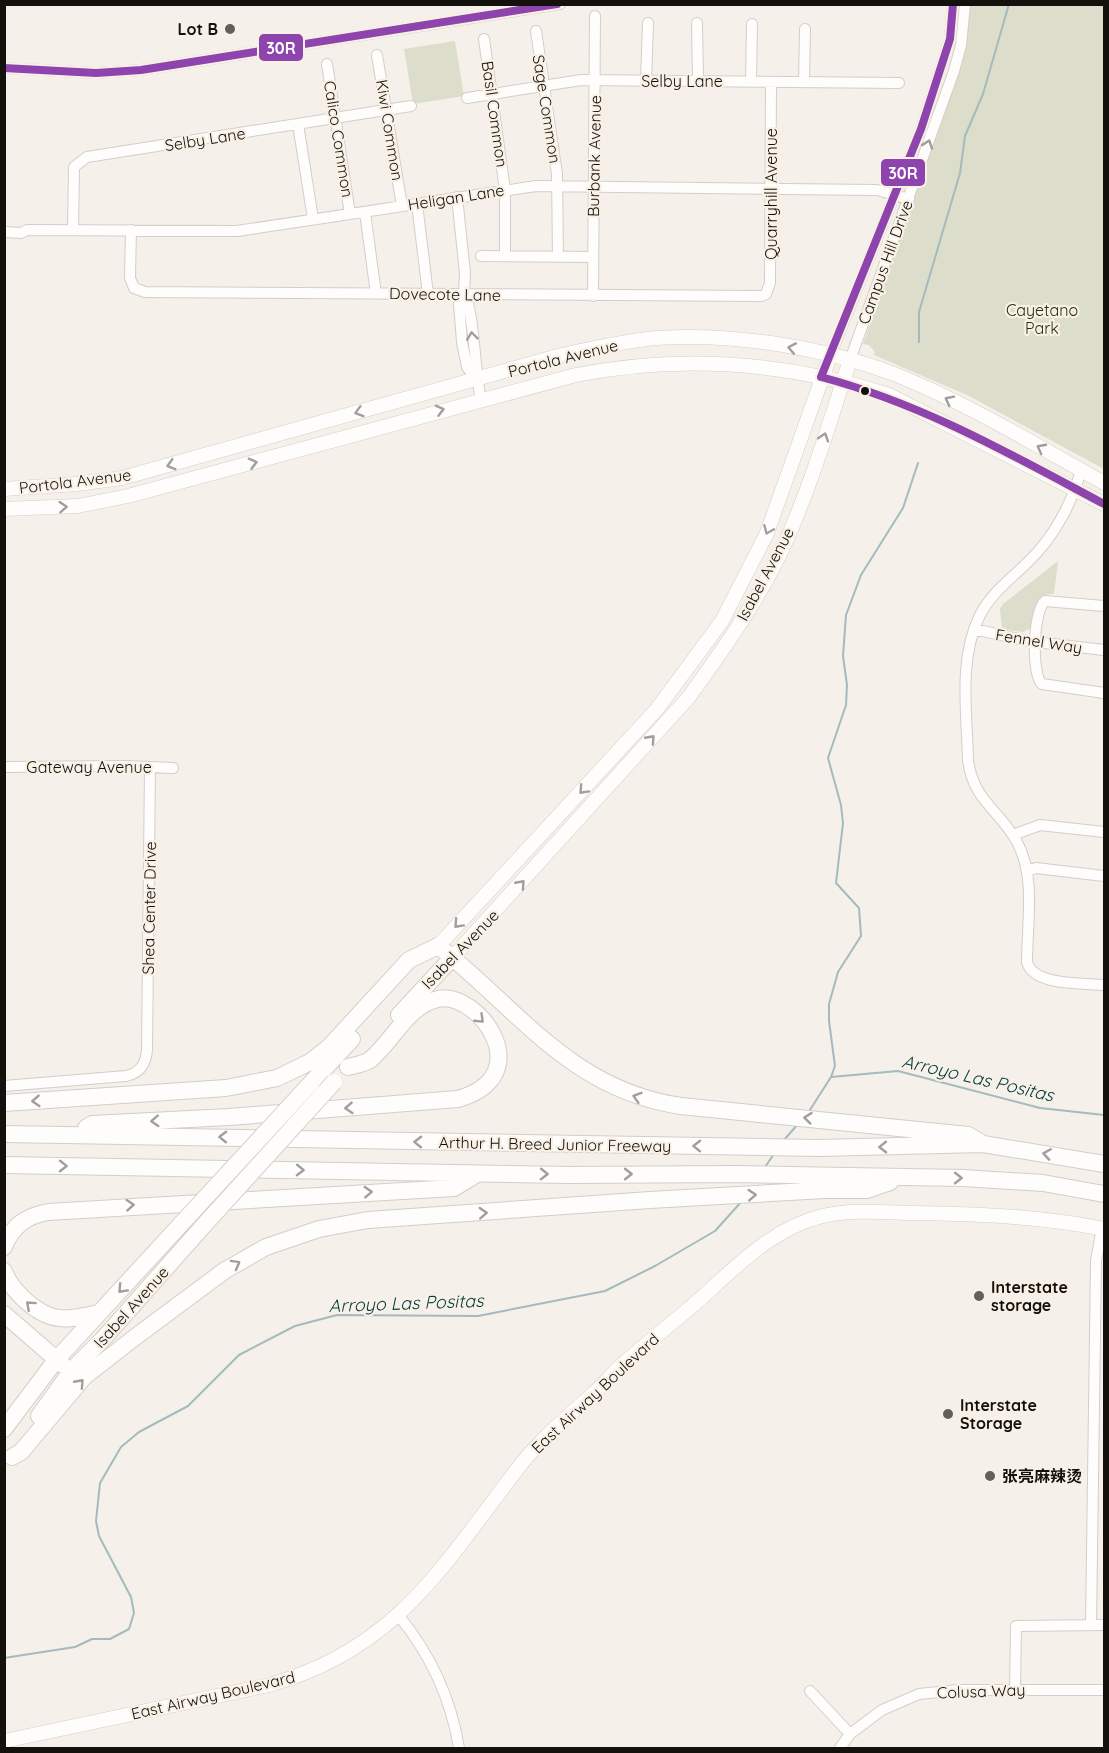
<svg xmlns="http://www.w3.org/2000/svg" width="1109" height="1753" font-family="Quicksand,'Noto Sans SC',sans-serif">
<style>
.green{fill:#dcddcb}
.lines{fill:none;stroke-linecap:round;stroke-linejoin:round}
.stream{stroke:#a3bbbe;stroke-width:2}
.minor-casing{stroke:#d2cec9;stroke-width:12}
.major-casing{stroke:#d2cec9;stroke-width:15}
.highway-casing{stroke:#d2cec9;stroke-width:18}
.minor{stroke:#fefdfc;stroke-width:10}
.major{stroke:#fefdfc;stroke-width:14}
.highway{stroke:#fefdfc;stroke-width:16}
.highway-bridge-casing{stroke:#d2cec9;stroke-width:18;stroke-linecap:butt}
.highway-bridge{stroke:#fefdfc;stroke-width:16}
.bus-1-casing{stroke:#faf1e6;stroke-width:12}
.bus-1{stroke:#8e44ad;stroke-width:8}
.oneway{stroke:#a09f9c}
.poi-dot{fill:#635f5a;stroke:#faf1e6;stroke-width:2}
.bus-dot{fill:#14110d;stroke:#faf1e6;stroke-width:2}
.labels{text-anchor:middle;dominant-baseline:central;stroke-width:4.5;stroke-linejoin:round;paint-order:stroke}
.poi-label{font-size:16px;font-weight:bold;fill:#14110d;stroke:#faf1e6;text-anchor:start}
.street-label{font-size:16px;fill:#14110d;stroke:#faf1e6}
.park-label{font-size:16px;fill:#282f09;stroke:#faf1e6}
.water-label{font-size:18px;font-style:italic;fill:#003c44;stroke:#faf1e6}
.line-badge{stroke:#faf1e6;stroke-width:2}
.badge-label{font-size:16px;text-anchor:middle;font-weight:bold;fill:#fff}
</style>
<rect width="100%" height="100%" fill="#f6f0ea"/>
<path class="green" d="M971 5H1104V469L969 396 874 355 875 352 869 345 863 344 961 63Z
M455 41 464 96 413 104 404 49Z
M1058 561 1054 594C1031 593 1036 613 1031 628L1023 632 1002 629 1000 609 1003 604Z"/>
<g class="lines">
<path class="stream" d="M919 342V312L960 173 965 136 983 94 1009 4
M831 1077 898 1071 1040 1108 1104 1115
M808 1113 831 1077 835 1066 829 1021V1004L838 972 861 936 859 908 836 883 843 823 841 805 828 758 846 705 847 685 843 656 846 615 861 575 903 508 918 463
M784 1140 798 1124
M765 1167 774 1154
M4 1658 75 1647 92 1639H110L129 1629 134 1613 131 1597 99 1536 96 1521 100 1483 121 1447 139 1432 188 1406 239 1355 295 1326 337 1315 478 1316 605 1291 655 1266 715 1231 742 1201"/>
<g class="minor-casing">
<path id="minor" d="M697 23 698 81
M536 31 557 174 558 257
M484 39 505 190V256
M377 55 402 206
M327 64 350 214
M4 68 96 73 141 70 560 4
M646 81 648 23
M751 82 752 24
M804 82 805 29
M467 98 581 80 899 83
M298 124 313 219
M457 197 465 273 464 294 459 304 462 342 467 367 476 380
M417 204 428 294
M365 212 376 294
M73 230 74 167 87 157 411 106
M131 230 130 278 134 288 145 292 761 296 766 294 770 283 771 82
M4 232 21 233 27 230 237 231 536 186 877 190 909 199
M481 256 593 257
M464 294C474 306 475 378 481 399
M593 296 595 16
M830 356 921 129 950 39 953 4
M850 360 954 71 961 45 965 4
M1081 470C1072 503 1054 537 1029 561 1012 578 992 592 980 615 958 659 967 712 968 760 973 801 1000 810 1017 842 1036 876 1027 924 1027 962 1033 986 1083 983 1104 985
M1104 606 1045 601C1033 611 1031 674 1042 684L1104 693
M974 629 1028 641 1104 650
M4 767 126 766 173 768
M1013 835 1040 825 1104 832
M1027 871 1036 868 1104 876
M4 1086 126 1076C140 1073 146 1064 147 1050L150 767
M399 1616C431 1655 451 1699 459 1748
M1091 1625 1096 1261 1102 1228
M1015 1690 1016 1626 1104 1625
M810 1691 850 1734
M840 1748 850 1734 882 1710 919 1694 958 1690H1104"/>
</g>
<g class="major-casing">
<path id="major" d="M4 489 76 484 122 478 558 356C590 349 623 341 656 338 732 333 823 347 894 374 967 403 1036 445 1104 483
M4 509 78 506 128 496 576 375C682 354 786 362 889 395L1104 504
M438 946 657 709 722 621 767 533 830 356
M453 957 689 697C724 648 761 597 786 541 812 483 830 421 850 360
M4 1741 269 1685C394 1650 440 1570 515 1472 538 1441 565 1419 594 1393 604 1384 613 1373 623 1364 645 1345 668 1326 690 1308 728 1275 768 1230 819 1217 849 1209 880 1212 911 1213 976 1214 1040 1216 1104 1229"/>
</g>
<g class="highway-casing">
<path id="highway" d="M438 946C519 1010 571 1090 681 1106L968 1135 980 1142
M399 1015 453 957
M312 1082 352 1039
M4 1103 226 1088 277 1078 310 1062 329 1047 409 960 438 946
M86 1128 92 1124 229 1117 458 1099C541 1075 477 990 438 999 408 1005 392 1042 370 1060 364 1064 355 1065 348 1067
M4 1134 819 1148 983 1144 1104 1164
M4 1165 569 1175 736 1174 963 1178 1043 1183 1104 1194
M4 1247C12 1226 26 1216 48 1212L454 1188 477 1174
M4 1271C8 1283 16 1292 26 1301 52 1324 67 1320 99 1313
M4 1314 63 1365
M39 1416 72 1370 103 1339 205 1224
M4 1429 56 1360 182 1223
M12 1457 21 1452 84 1377 134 1338 224 1271 266 1247 319 1229 368 1220 650 1200 825 1190H867L890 1182"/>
</g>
<use href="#minor" class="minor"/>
<use href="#major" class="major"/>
<use href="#highway" class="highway"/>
<g class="highway-bridge-casing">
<path id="highway-bridge" d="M182 1223 312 1082
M205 1224 334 1082"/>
</g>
<use href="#highway-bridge" class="highway-bridge"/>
<g class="bus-1-casing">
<path id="bus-1" d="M953 4 950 39 921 129 821 377C923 404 1012 455 1104 504
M4 68 96 73 141 70 557 4"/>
</g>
<use href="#bus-1" class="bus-1"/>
</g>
<defs><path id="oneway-chevron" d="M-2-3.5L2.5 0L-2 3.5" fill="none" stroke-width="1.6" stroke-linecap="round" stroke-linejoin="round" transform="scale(1.5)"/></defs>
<g class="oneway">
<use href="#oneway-chevron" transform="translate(928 144) rotate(-71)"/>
<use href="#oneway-chevron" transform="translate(472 336) rotate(-97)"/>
<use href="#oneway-chevron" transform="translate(792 348) rotate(-169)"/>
<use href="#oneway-chevron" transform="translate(949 400) rotate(-153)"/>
<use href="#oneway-chevron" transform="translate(440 410) rotate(-15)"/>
<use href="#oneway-chevron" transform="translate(359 412) rotate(164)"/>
<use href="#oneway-chevron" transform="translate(824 437) rotate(-72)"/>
<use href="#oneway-chevron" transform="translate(1041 448) rotate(-152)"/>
<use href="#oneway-chevron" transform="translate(253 463) rotate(-15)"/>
<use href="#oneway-chevron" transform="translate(171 465) rotate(164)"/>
<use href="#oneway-chevron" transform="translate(63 507) rotate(-4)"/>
<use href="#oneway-chevron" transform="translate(768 530) rotate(113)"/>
<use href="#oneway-chevron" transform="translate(651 739) rotate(-48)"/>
<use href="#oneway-chevron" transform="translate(583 790) rotate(133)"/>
<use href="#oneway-chevron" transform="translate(521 884) rotate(-48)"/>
<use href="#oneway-chevron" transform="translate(458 924) rotate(133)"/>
<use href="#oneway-chevron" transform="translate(480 1019) rotate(44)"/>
<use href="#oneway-chevron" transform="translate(637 1097) rotate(-163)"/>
<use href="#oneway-chevron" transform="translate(36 1101) rotate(176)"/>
<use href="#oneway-chevron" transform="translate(349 1108) rotate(176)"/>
<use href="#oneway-chevron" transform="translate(808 1118) rotate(-174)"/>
<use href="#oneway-chevron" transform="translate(155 1121) rotate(177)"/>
<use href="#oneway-chevron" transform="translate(223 1137) rotate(-179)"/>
<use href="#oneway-chevron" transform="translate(418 1142) rotate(-179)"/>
<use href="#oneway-chevron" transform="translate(697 1146) rotate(-179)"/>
<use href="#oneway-chevron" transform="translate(883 1147) rotate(179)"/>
<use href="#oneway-chevron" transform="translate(1047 1154) rotate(-171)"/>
<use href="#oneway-chevron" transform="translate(63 1166) rotate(1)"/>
<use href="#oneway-chevron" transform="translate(300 1170) rotate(1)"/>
<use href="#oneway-chevron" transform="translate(544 1174) rotate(1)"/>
<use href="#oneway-chevron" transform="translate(628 1174)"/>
<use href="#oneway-chevron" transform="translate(958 1178)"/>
<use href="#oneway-chevron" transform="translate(368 1192) rotate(-3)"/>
<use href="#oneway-chevron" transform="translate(752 1195) rotate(-3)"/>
<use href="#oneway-chevron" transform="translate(130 1205) rotate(-4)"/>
<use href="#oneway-chevron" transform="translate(483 1213) rotate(-3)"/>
<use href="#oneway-chevron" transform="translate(236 1264) rotate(-29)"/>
<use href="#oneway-chevron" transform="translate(122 1289) rotate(133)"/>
<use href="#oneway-chevron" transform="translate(30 1305) rotate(-138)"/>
<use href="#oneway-chevron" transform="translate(80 1383) rotate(-48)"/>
</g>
<g class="poi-dot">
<circle cx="230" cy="29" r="6"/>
<circle cx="979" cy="1296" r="6"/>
<circle cx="948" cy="1414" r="6"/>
<circle cx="990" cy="1476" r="6"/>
</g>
<circle class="bus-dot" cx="865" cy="391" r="5"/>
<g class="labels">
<g class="poi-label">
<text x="218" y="29" text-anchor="end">Lot B</text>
<text x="991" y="1287">Interstate<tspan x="991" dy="18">storage</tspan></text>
<text x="960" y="1405">Interstate<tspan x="960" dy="18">Storage</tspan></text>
<text x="1002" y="1476">张亮麻辣烫</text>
</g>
<g class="street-label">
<text x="682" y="81">Selby Lane</text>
<text transform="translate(547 109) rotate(81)">Sage Common</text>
<text transform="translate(495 114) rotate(82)">Basil Common</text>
<text transform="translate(390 130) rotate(81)">Kiwi Common</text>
<text transform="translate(205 139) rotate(-9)">Selby Lane</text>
<text transform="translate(339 139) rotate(81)">Calico Common</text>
<text transform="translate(594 156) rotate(-89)">Burbank Avenue</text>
<text transform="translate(771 194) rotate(-90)">Quarryhill Avenue</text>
<text transform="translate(456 197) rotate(-9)">Heligan Lane</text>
<text transform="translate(885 262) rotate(-70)">Campus Hill Drive</text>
<text transform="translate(445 294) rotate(1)">Dovecote Lane</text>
<text transform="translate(563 358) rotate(-14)">Portola Avenue</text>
<text transform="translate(75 481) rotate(-7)">Portola Avenue</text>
<text transform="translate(765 574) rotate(-62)">Isabel Avenue</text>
<text transform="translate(1039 641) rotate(9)">Fennel Way</text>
<text x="89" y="767">Gateway Avenue</text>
<text transform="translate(149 908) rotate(-89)">Shea Center Drive</text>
<text transform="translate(460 949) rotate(-46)">Isabel Avenue</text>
<text transform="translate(555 1144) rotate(1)">Arthur H. Breed Junior Freeway</text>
<text transform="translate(131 1307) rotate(-48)">Isabel Avenue</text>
<text transform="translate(595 1393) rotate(-43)">East Airway Boulevard</text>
<text transform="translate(981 1691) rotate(-2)">Colusa Way</text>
<text transform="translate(213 1695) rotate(-13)">East Airway Boulevard</text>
</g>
<g class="park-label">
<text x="1042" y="310">Cayetano<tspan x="1042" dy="18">Park</tspan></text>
</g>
<g class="water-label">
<text transform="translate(978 1078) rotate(13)">Arroyo Las Positas</text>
<text transform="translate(406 1303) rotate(-2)">Arroyo Las Positas</text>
</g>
</g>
<g class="line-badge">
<rect x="258" y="33" width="46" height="29" rx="6" fill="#8e44ad"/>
<rect x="880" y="158" width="46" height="29" rx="6" fill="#8e44ad"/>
</g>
<g class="badge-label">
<text x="281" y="54">30R</text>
<text x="903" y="179">30R</text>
</g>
<rect width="1109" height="1753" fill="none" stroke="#14110d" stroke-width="12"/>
</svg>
